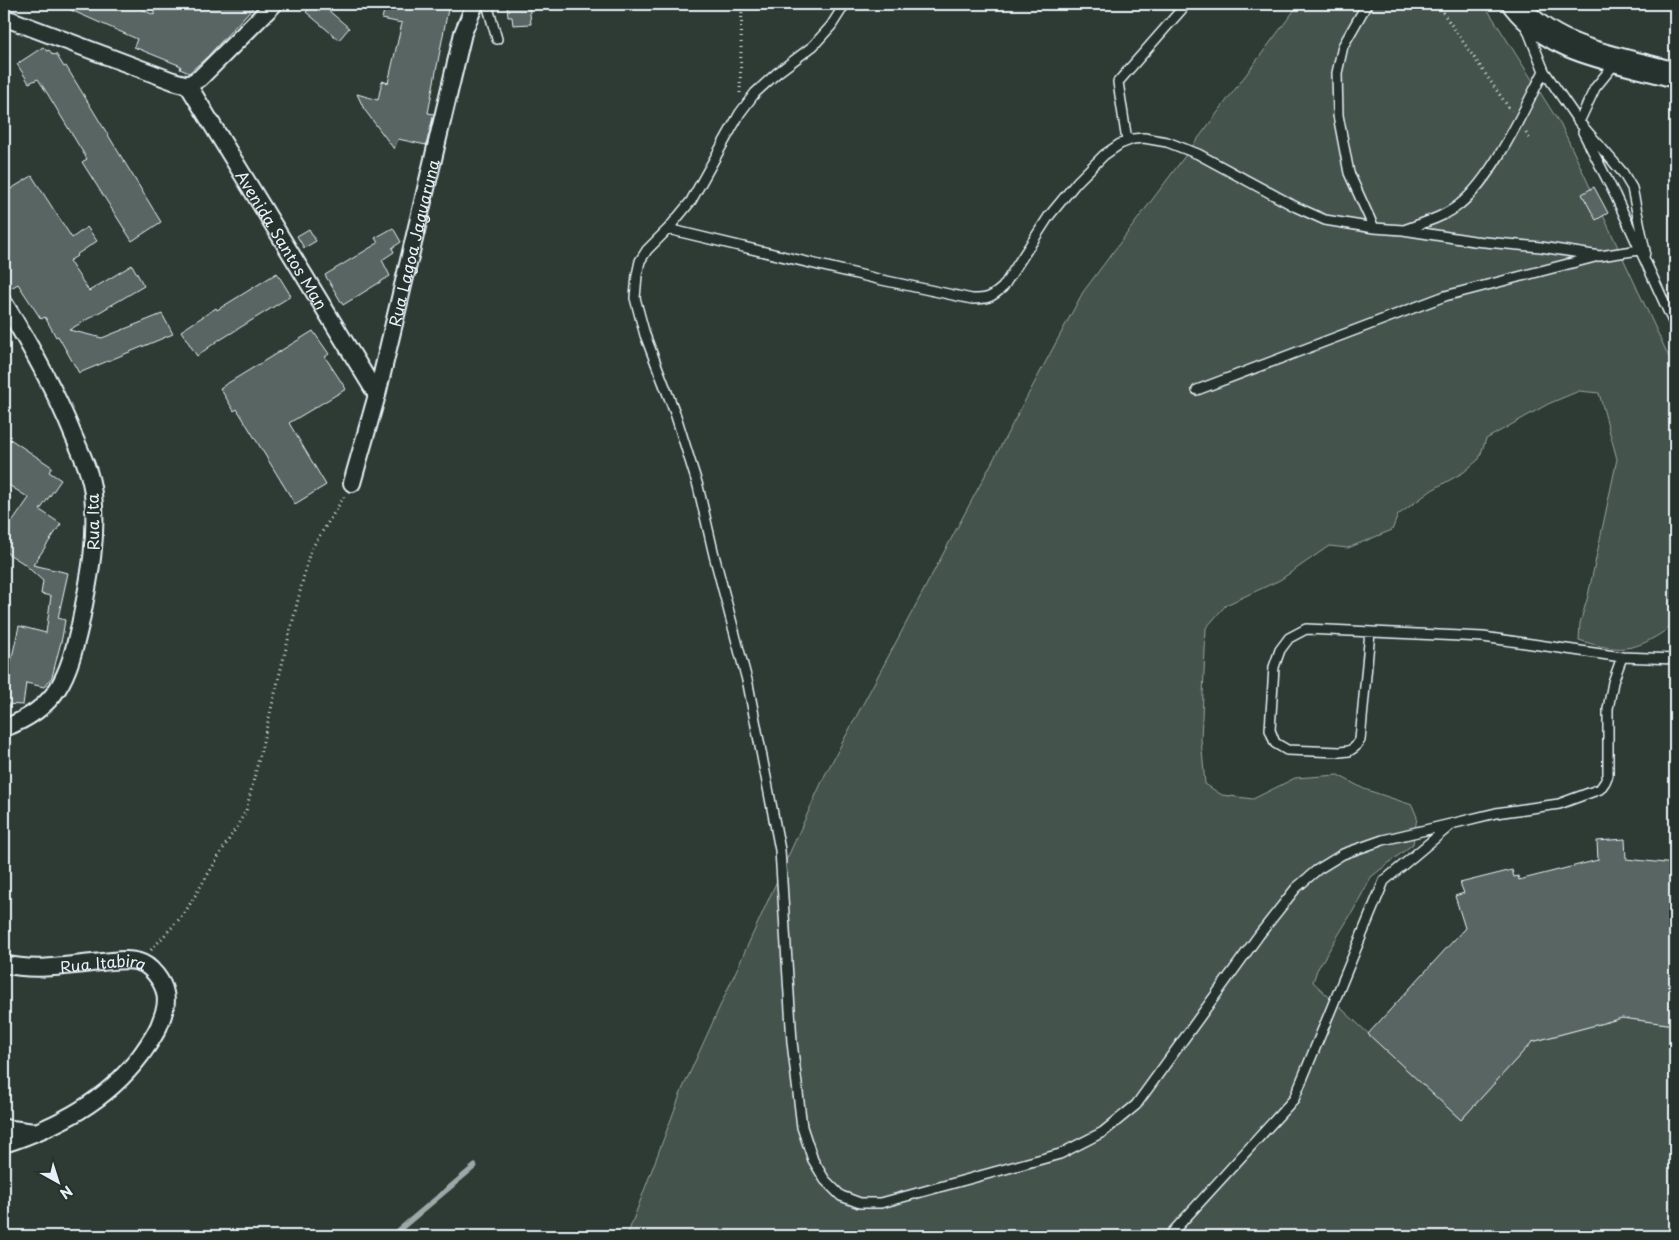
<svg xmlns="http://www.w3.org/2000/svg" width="1679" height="1240" font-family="'Playpen Sans',sans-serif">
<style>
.green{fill:#45524e;stroke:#96a2a3}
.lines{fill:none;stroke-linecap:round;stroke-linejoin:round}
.stream{stroke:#9da8a9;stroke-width:5}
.building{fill:#596563;stroke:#e8f1f8}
.lane-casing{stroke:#e8f1f8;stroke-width:12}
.street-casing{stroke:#e8f1f8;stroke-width:20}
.secondary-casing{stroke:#e8f1f8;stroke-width:28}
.path{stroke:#e8f1f8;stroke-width:3;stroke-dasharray:1 4;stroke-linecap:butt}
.lane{stroke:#26332d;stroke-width:9}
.street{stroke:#26332d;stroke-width:16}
.secondary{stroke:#26332d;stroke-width:24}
.labels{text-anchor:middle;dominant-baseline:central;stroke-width:4;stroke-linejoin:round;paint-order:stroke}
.street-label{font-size:16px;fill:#e8f1f8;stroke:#26332d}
</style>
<rect width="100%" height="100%" fill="#2e3b35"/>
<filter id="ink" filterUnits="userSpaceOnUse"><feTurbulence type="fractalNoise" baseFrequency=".02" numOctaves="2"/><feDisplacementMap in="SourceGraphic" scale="10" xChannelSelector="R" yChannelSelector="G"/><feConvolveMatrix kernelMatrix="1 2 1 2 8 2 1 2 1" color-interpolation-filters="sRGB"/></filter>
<g filter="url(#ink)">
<path class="green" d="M1299 4H1484L1562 127 1675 370V624C1638 650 1624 655 1579 640L1580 623 1588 596 1617 459 1599 393 1579 391 1548 404 1486 439 1479 459 1464 472 1432 490 1398 515 1392 530 1348 548 1329 546 1280 580 1226 605 1206 628 1201 739 1205 784 1222 795 1253 799 1295 778 1338 775 1364 789 1412 805 1417 817 1413 844 1371 877 1353 911 1317 970 1313 982 1461 1120 1532 1042 1622 1018 1675 1025V1236H627L682 1090 825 775 1083 292Z"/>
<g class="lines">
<path class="stream" d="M392 1236 475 1166"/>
</g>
<path class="building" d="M57 4H131L154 15V4H256L207 57 189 73 180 69 181 66 134 47 137 39Z
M314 4H321L349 28 339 40 306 12Z
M399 4H449L428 113 434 114 426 145 398 139 394 149 364 109 357 94 378 100 382 81 388 83 402 23 382 19 385 6 398 8Z
M518 4H529L531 24 513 25 512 17H508L507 5Z
M43 47 47 51 49 50 53 55 56 54 64 67 66 66 161 222 132 241 82 162 87 159 47 93 38 79 29 83 17 64Z
M32 176 72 238 87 227 97 241 76 255 77 256 69 261 89 291 132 265 144 286 69 330 102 338 162 314 173 334 79 373 58 336 56 337 45 317 41 319 18 284 11 288 4 277V193Z
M1594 187 1608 213 1596 220 1582 194Z
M393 228 401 242 392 248 394 252 382 260 390 276 343 305 325 275 378 243 375 238Z
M309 229 316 241 304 248 297 236Z
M277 273 291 296 220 340V339L197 356 181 331 216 308 217 310Z
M313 331 329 354 325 357 346 389 289 423 326 485 295 504 237 409 234 411 220 388Z
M4 435 52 467 49 472 61 480 40 510 61 524 33 565 68 573 58 618 65 620 62 638 52 677 44 687 26 683 23 705 4 704V666H10L19 626 46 633 51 596 41 594 43 581 23 563 4 551V534L29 498 4 482Z
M1625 839 1626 859 1675 864V1025L1622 1018 1532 1042 1461 1120 1368 1034 1465 928 1455 896 1464 893 1460 883 1512 870 1514 877 1518 876 1519 880 1598 860 1597 841Z"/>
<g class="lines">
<g class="lane-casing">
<path id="lane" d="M487 4 497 39
M1367 4 1343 46 1337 73 1338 115 1349 173 1374 228
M1525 23 1544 71 1579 122 1623 173 1632 188 1645 251 1644 258
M1579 122 1595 88 1617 61
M1583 132 1615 195 1675 326
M1127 141 1118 82 1182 9 1183 4
M668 229 691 201 740 113 755 93 777 73 813 46 831 26 845 4
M1404 230C1422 223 1445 217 1460 204 1494 176 1523 111 1544 71
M1645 251 1639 250 1600 256 1541 247 1474 241 1403 230 1374 228 1325 220 1296 207 1198 154 1167 142 1144 138 1133 139 1120 144 1104 155 1077 182 1049 216 1003 287C991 298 987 299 972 299L882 280 668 229 647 250 640 261 637 275 635 298 645 335 675 413 698 486 714 555 748 684 780 850 792 1042 802 1127 813 1160 825 1180 841 1196 860 1203H881L1060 1154 1103 1132 1136 1105 1259 935 1296 888 1317 870 1343 854 1383 840 1455 823 1496 813 1559 804 1600 789 1605 782 1608 775V709L1613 682 1622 657 1675 659
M1197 390 1445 296 1595 257
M1370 632 1360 740 1355 747 1349 751 1340 752 1287 750 1275 743 1270 730 1274 667 1280 650 1289 638 1306 629 1483 637 1622 657
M1169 1236 1294 1099 1384 881 1452 824"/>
</g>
<g class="street-casing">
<g id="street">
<path d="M11 20 173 81 188 85 200 78 274 4"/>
<path id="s1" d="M188 85 377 395"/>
<path d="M4 303C31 346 55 390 74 437 82 455 91 474 93 494 98 540 89 580 80 625 68 677 58 708 4 728"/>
<path id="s2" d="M352 483 377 395 463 33 475 4"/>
<path id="s3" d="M4 964C36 972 69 965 102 962 114 961 128 958 139 962 151 965 163 982 165 993 168 1005 163 1015 159 1026 154 1037 148 1045 141 1055 106 1102 58 1126 4 1144"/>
<path d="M4 1128 34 1132"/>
</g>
</g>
<g class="secondary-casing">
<path id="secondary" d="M1515 4C1554 54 1619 58 1675 75"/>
</g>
<path class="path" d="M1437 4 1511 111
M740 93 742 4
M1526 133 1531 141
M151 950 184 914 246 811 310 551 344 497"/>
<use href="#lane" class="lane"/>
<use href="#street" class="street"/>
<use href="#secondary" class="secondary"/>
</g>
</g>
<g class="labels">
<g class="street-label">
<text stroke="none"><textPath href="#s1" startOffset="181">Avenida Santos Man</textPath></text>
<text stroke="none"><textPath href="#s2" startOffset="248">Rua Lagoa Jaguaruna</textPath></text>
<text transform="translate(92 522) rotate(-91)">Rua Ita</text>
<text stroke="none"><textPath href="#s3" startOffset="100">Rua Itabira</textPath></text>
</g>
</g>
<rect width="1679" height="1240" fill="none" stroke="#26332d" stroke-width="20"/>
<rect x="10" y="10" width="1659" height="1220" fill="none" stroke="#e8f1f8" stroke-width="2" filter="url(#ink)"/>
<g transform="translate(58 1182) rotate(141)" stroke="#26332d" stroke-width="4" paint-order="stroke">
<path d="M0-4L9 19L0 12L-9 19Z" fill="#e8f1f8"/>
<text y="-8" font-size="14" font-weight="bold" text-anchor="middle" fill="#e8f1f8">N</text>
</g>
</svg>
